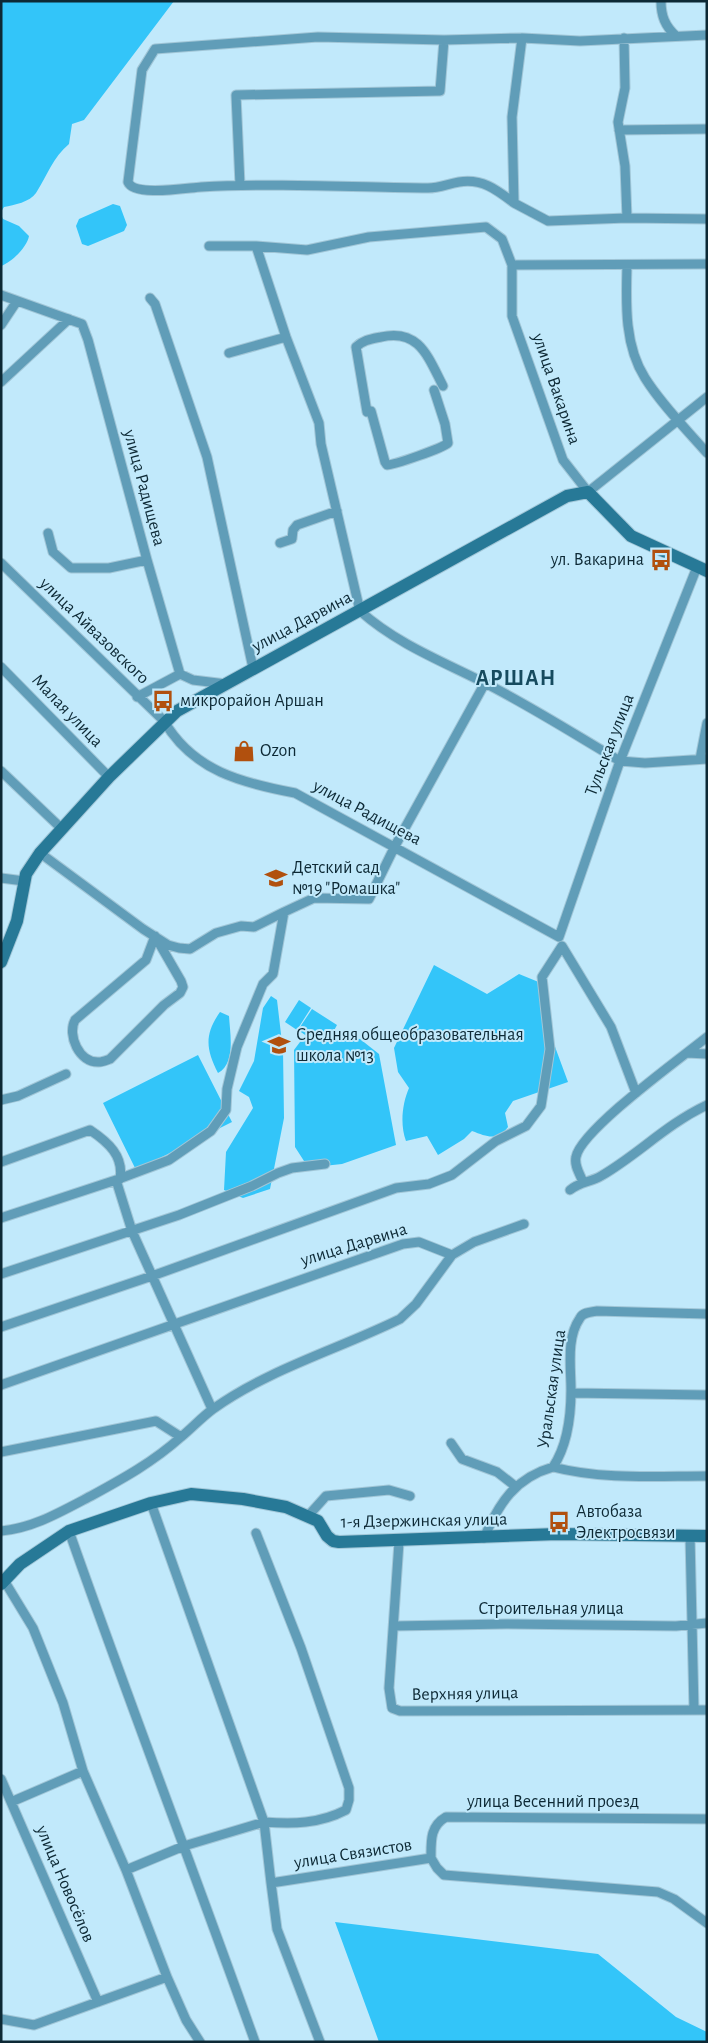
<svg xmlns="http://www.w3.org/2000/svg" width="708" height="2043" font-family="'Alegreya Sans',sans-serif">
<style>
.green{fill:#33c5f9}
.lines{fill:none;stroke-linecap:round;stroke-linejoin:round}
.street-casing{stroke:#a1c6d7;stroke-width:11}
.secondary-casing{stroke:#a1c6d7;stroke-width:14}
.street{stroke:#609db8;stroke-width:9}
.secondary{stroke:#277997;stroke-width:12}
.labels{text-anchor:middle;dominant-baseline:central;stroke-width:4;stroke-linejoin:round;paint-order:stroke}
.street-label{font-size:18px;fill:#0d2935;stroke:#c1e9fb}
.poi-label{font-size:18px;fill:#0d2935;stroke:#c1e9fb;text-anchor:start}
.district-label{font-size:22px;font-weight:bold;letter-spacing:1px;fill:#164b5f;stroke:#c1e9fb}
</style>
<rect width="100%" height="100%" fill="#c1e9fb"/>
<path class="green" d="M1 1H174L84 120 72 124 69 144C53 157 47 176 36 193 30 202 14 205 4 207L1 212Z
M113 204 120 206 127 225 124 231 88 246 82 244 76 226 79 219Z
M1 215 3 219 19 226 29 236C27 247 12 262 1 266Z
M434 965 487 994 519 974 541 983 547 1025 568 1082 513 1101 505 1113 508 1127C497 1141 488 1137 472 1131L464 1139 438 1155 427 1136 406 1141C400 1125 402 1104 409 1088L398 1072 394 1048Z
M271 996 277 1000 283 1051 284 1118 270 1189 243 1198 224 1190 226 1152 253 1108 249 1097 239 1091 254 1061 263 1008Z
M299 1000 311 1008 297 1030 285 1022Z
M312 1009 337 1025 331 1036 360 1039 379 1054 396 1145 342 1164 314 1167 304 1161 295 1147 294 1050 300 1042 308 1037 298 1030Z
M220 1012 229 1016C230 1034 236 1063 218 1073 206 1049 204 1035 220 1012Z
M198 1055 232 1122 136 1170 103 1103Z
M335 1922 598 1954 676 2017 707 2032V2042H379Z"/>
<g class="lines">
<g class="street-casing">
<path id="street" d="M661 1C661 16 665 26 676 36
M707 35 580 41 522 38 512 117 514 203 548 221 627 218 707 219
M624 38 625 88 618 122 625 166 627 218
M619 130 707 129
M240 185 236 95 440 91 444 40
M514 203C497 190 482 178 459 182 447 184 440 188 428 188 352 187 276 183 201 187 186 188 134 197 128 182L142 70 155 49 318 37 444 40 522 38
M209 246H256
M512 265 707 264
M627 265C626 303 624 345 645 378 662 405 686 429 707 453
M1 295 82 324 88 340 147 560 180 674
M150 298 155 304 207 457 253 668
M1 325 17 301
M229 353 286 337
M1 382 69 319
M707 397 588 492 563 460 512 316V265L502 239 486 227 369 237 307 250 256 246 286 337 319 423 321 444 360 611C396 643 439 660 481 681 529 705 574 734 620 761L645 763 707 759
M371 411 385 462 387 465C394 465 443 448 448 443L445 424 434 390
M367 412 356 347C363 340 371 339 381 337 419 328 428 357 443 386
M48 533 53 552 71 568H109L147 560
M280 543 292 539 293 530 297 525 337 511
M1 563 164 721C193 771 242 783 295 793L559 937 620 761 697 567
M1 667 109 777
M137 697 180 674 193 680 226 684
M700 759 707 723
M1 771 61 828
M40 853 143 929 168 945 179 948 190 949 216 933 241 926 254 927 284 912 273 974 263 984 237 1047 227 1089 226 1110 211 1131 169 1160 116 1180 132 1231 212 1409
M1 878 24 881
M284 912 314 898 369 899 395 846 485 683
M155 936 181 981 183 987 180 993 164 1005 110 1059C107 1060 102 1062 99 1062 79 1063 67 1035 75 1020L146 960Z
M687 1053 707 1054
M1 1100 18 1096 66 1074
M1 1162 90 1130C108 1142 124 1156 120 1179
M583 1182C580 1174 574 1166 576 1157 581 1130 681 1058 707 1037
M570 1190C579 1182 591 1182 601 1176 639 1154 665 1125 707 1105
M1 1218 116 1180
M452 1255 474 1242 524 1224
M1 1274 179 1215 252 1186 278 1173 292 1168 325 1164
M707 1314 597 1311C591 1312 583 1312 580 1318 566 1338 571 1367 571 1390 571 1415 567 1446 553 1467 603 1480 656 1476 707 1476
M1 1327 152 1276 396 1188 429 1184 452 1175 496 1141 526 1126 541 1106 550 1049 542 977 562 946 611 1027 636 1093
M1 1385 403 1244 419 1242 452 1255 416 1304 400 1319C339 1349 269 1369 213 1409 202 1417 192 1428 181 1437L156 1421 1 1452
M571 1393 707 1395
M451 1443 462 1459 497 1472 515 1486
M308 1516 326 1496 389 1490 410 1496
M1 1531C34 1528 62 1511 91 1496 124 1478 153 1462 181 1437
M69 1531C129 1702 194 1871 255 2042
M256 1533 301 1648 349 1788V1800L346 1810C319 1824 293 1824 264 1822L271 1883
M690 1536 694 1710
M484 1538C499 1503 515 1478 553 1467
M399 1542 389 1688 392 1708 400 1711 707 1710
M394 1626 506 1624 676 1626 707 1623
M1 1779 98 2002
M11 1802 83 1771
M431 1858C431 1841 430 1826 446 1817L707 1819
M126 1870 184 1846 264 1822 151 1503
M167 1977 186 2020 200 2042
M1 2019 34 2025 167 1977 126 1870 83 1771 63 1703 33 1628 5 1582
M320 2042 277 1929 271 1883 431 1858 437 1868 444 1875 658 1892 674 1899 707 1923"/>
</g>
<g class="secondary-casing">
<path id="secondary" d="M1 962 17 921 26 874 40 853 109 777 177 711 567 496 588 492 631 536 707 571
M1 1584 20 1564 69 1531 151 1503 191 1494 243 1499 286 1507 318 1521 327 1536 333 1541 339 1542 558 1534 707 1536"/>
</g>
<use href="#street" class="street"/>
<use href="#secondary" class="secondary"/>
</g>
<defs>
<g id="bus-bare" transform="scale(1.725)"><path d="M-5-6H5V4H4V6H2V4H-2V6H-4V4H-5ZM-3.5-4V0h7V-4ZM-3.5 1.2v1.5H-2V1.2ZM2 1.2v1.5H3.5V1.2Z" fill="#b1500e" stroke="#c1e9fb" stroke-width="2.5" paint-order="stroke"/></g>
<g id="shop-bare" transform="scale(1.725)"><path d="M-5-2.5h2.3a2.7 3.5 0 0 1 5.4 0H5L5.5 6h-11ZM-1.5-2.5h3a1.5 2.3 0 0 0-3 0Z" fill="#b1500e" stroke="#c1e9fb" stroke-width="2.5" paint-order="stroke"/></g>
<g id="school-bare" transform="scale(1.725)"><path d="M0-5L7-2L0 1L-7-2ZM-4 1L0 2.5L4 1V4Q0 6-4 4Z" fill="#b1500e" stroke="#c1e9fb" stroke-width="2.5" paint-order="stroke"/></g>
</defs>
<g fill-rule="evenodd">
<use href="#bus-bare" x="661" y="560"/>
<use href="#bus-bare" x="163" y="701"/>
<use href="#shop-bare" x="244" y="751"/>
<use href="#school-bare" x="276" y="878"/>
<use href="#school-bare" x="279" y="1045"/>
<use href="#bus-bare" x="559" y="1522"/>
</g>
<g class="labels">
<g class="street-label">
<text transform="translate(556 389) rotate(71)">улица Вакарина</text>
<text transform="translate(144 488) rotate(75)">улица Радищева</text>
<text transform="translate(302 622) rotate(-28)">улица Дарвина</text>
<text transform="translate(94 631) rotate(44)">улица Айвазовского</text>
<text transform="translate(67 711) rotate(46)">Малая улица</text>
<text transform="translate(610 745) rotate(-69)">Тульская улица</text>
<text transform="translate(367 813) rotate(28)">улица Радищева</text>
<text transform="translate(354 1245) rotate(-17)">улица Дарвина</text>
<text transform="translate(552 1389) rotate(-82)">Уральская улица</text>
<text transform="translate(424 1521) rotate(-1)">1-я Дзержинская улица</text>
<text x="551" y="1609">Строительная улица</text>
<text transform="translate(465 1694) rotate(-1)">Верхняя улица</text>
<text x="553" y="1802">улица Весенний проезд</text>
<text transform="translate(353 1854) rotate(-9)">улица Связистов</text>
<text transform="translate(65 1884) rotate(67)">улица Новосёлов</text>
</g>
<g class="poi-label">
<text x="644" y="560" text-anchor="end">ул. Вакарина</text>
<text x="180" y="701">микрорайон Аршан</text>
<text x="260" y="751">Ozon</text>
<text x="292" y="868">Детский сад<tspan x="292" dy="21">№19 "Ромашка"</tspan></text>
<text x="296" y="1035">Средняя общеобразовательная<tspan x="296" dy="21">школа №13</tspan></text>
<text x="576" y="1512">Автобаза<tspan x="576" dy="21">Электросвязи</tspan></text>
</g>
<g class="district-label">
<text x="516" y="678">АРШАН</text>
</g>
</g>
<rect width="708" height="2043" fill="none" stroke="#0d2935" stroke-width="5"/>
</svg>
